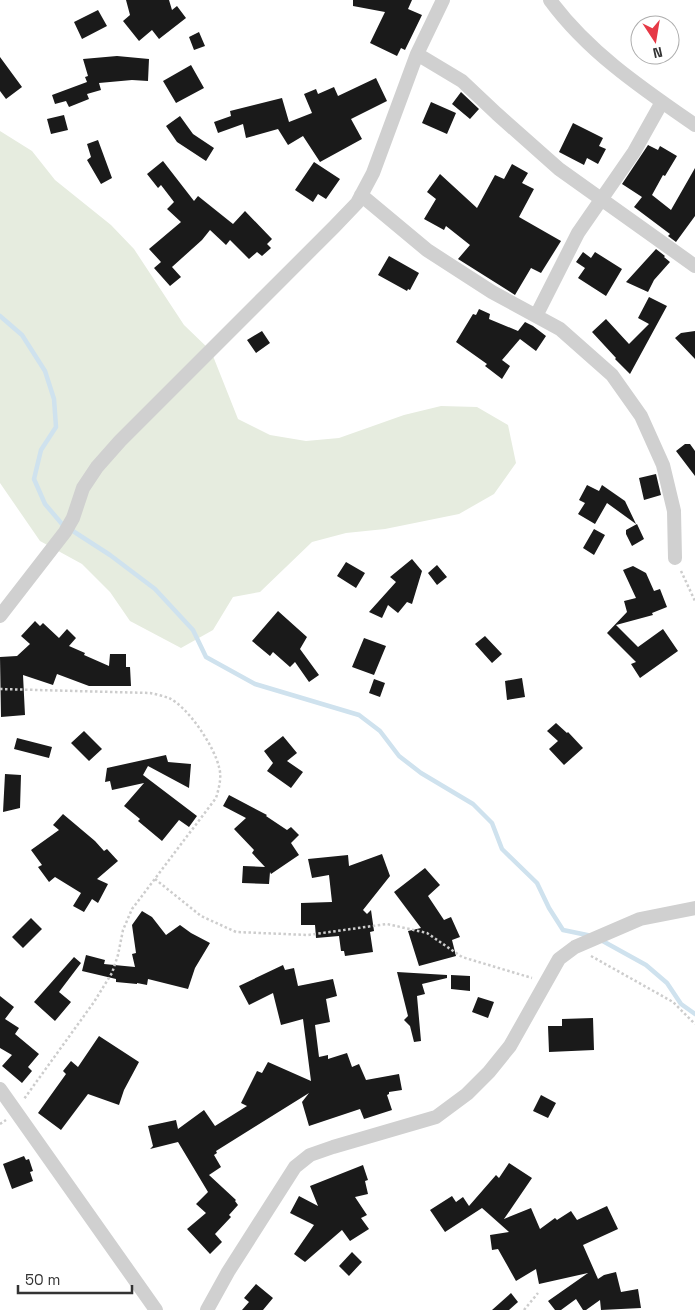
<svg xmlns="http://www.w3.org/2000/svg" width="695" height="1310" font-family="'Space Grotesk',sans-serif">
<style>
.green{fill:#e6ecdf}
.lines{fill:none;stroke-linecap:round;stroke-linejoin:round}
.stream{stroke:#cfe2ee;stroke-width:4.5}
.building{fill:#1a1a1a}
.path{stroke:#cdcdcd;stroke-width:2.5;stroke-dasharray:2.5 2.5;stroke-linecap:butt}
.minor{stroke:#d0d0d0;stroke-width:14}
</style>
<rect width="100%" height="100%" fill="#fff"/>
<path class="green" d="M0 131 32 151 55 180 111 225 134 249 184 325 211 351 238 419 270 435 306 441 339 438 404 415 441 406 477 407 508 425 516 463 494 494 459 514 385 529 346 533 312 542 260 592 233 597 213 630 181 648 130 621 110 592 82 564 40 541 0 483Z"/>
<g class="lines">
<path class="stream" d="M0 316 22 335 45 371 54 399 56 427 41 450 34 479 45 504 62 524 110 555 155 589 193 630 206 657 255 684 359 715 380 731 399 756 421 773 473 804 492 823 502 849 537 883 549 908 563 930 592 936
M599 939 646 965 667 983 681 1004 695 1014"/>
</g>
<path class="building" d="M126 0H169L172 10 177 6 186 18 159 39 152 30 139 41 123 21 130 15Z
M353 0H412L408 9 422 15 405 50 401 48 397 56 370 43 385 12 353 6Z
M98 10 107 26 82 39 74 22Z
M199 32 205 46 194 50 189 37Z
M117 56 149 59 148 81 132 80 99 83 101 90 87 94 89 99 69 107 66 101 55 104 52 95 87 82 85 77 88 76 83 59Z
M0 57 22 87 6 99 0 91Z
M191 65 204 88 176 103 163 81Z
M376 78 387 101 351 119 362 139 320 162 303 136 288 145 278 129 246 138 243 124 218 133 214 122 231 116 230 111 282 98 289 122 312 113 304 94 316 89 318 94 334 87 338 96Z
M461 92 479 109 470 119 452 104Z
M431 102 456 113 447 134 422 123Z
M64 115 68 130 51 134 47 119Z
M180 116 193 134 214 148 206 161 177 142 166 126Z
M573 123 603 138 599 146 606 149 598 164 587 158 584 165 559 152Z
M98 140 112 178 101 184 87 160 91 157 87 144Z
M648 145 658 150 660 146 677 156 665 176 663 175 652 195 671 210 695 168V216L676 242 668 236 670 234 634 207 642 197 622 184Z
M163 161 194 201 198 196 233 224 245 211 272 239 267 244 271 248 262 256 257 252 249 259 230 240 226 245 210 230 202 240 172 267 181 277 170 286 154 268 161 262 149 249 181 222 167 209 174 202 161 185 158 188 147 174Z
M314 162 340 179 326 199 318 194 313 202 295 190Z
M512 164 528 173 522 183 534 189 519 217 561 241 541 273 531 268 515 295 458 259 470 245 446 226 444 230 424 219 436 199 427 192 440 174 477 208 495 175 504 179Z
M656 249 665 256 664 257 670 262 654 280 648 292 626 282Z
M583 252 591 258 595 252 622 269 606 296 578 278 585 268 576 262Z
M389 256 419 273 410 290 408 289 407 291 378 275Z
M649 297 667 306 630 374 615 359 616 358 592 332 606 319 629 344 649 324 638 318Z
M479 309 490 314 489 319 518 331 525 322 533 326 546 336 536 351 520 339 502 360 510 366 502 379 485 366 487 364 456 342 473 314 476 315Z
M262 331 270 343 256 353 247 340Z
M695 331V359L675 338 681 333Z
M685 444H690L695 451V476L676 451Z
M656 474 661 495 644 500 639 478Z
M587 485 599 491 602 485 625 501 636 524 607 503 595 524 578 514 585 503 579 500Z
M637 524 644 539 632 546 626 534V530Z
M594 529 605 535 594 555 583 548Z
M412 559 422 571 412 604 407 602 398 613 388 605 382 618 369 612 396 582 390 577Z
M346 562 365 573 356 588 337 576Z
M437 565 447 577 437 585 428 573Z
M633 566 646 573 654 591 660 589 667 607 652 613 653 615 616 625 638 647 663 629 678 651 640 678 631 664 636 662 607 633 627 612 624 601 636 598 623 570Z
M278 611 307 637 300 649 319 675 309 682 295 662 290 667 273 652 270 656 252 641Z
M35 621 40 626 43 623 59 638 67 629 76 638 69 646 85 653 84 655 109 666 110 654H126V667H130L131 686H89L57 674 53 685 23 675 25 715 1 717 0 657 17 656 30 644 21 636Z
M485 636 502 654 492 663 475 644Z
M364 638 386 646 374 675 352 667Z
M522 678 525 697 507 700 505 681Z
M374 679 385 683 380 697 369 693Z
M556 723 567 733 568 732 583 748 564 765 549 749 558 741 547 731Z
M84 731 102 749 89 761 71 743Z
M283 736 297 753 287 761 303 772 291 788 267 771 273 763 264 751Z
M17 738 52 747 49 758 14 749Z
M166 755 168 762 191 764 189 788 148 766 143 775 197 816 189 827 179 820 162 841 138 821 140 819 124 806 144 783 112 790 110 781 105 782 107 768Z
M5 774 21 775 20 808 3 812Z
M229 795 267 815 266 816 287 830 291 827 299 835 291 843 299 855 271 874 270 872 269 884 242 883 243 866 265 867 252 853 254 850 234 829 246 818 223 806Z
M63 814 95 841 104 851 107 849 118 861 97 879 108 884 98 903 92 899 84 912 73 906 81 893 55 877 49 882 38 867 42 865 31 850 59 830 53 825Z
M382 854 390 876 363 910 367 914 371 910 374 931 370 932 373 952 345 956 344 951H341L339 936 316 938 315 925H301V903L332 902 329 875 312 878 308 859 348 855 349 866Z
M425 868 440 885 428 896 444 920 451 917 460 937 452 940 456 956 419 966 408 931 421 928 394 892Z
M142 911 152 917 166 935 180 925 191 933 210 943 195 968 188 989 148 979 147 985 137 983V984L116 982V979L82 971 86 955 105 960 104 964 135 967 132 954 136 953 132 925Z
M31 918 42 929 23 948 12 937Z
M74 957 81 963 59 992 71 1002 55 1021 34 1002Z
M283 965 285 970 294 968 298 986 333 979 337 996 326 999 330 1022 315 1025 319 1057 328 1055V1059L347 1053 352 1067 359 1064 366 1080 399 1074 402 1090 389 1092V1094L387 1095 392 1110 364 1119 360 1109 309 1126 302 1102 309 1093 216 1151 217 1153 214 1155 221 1167 209 1175 236 1200 235 1201 238 1205 229 1215 231 1217 215 1234 222 1242 210 1254 187 1229 206 1213 196 1204 208 1192 178 1142 150 1149 153 1146 148 1126 176 1120 178 1129 204 1110 215 1126 247 1106 241 1103 257 1071 262 1073 268 1062 311 1081 303 1019 281 1025 273 993 249 1005 239 986Z
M397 972 447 975V978L422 984 425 994 417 996 421 1041 414 1042 410 1026 404 1020 408 1016Z
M451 975 470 976V991L451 989Z
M0 996 14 1007 5 1019 19 1028 15 1034 39 1054 28 1067 32 1071 22 1083 2 1066 12 1055 0 1048Z
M478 997 494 1002 488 1018 472 1012Z
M593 1018 594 1050 549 1052 548 1026H562V1019Z
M99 1036 139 1062 124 1090 119 1105 88 1094 61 1130 38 1113 66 1074 63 1071 71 1061 78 1067Z
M541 1095 556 1103 548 1118 533 1111Z
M24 1156 26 1160 29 1159 33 1171 30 1172 33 1181 12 1189 3 1164Z
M509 1163 532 1178 504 1219 531 1208 540 1229 555 1218 557 1220 571 1211 577 1220 607 1206 618 1229 583 1245 598 1279 604 1275 616 1272 621 1292 638 1289 641 1308 601 1310 600 1300 586 1310H583L576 1299 561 1310H555L548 1301 588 1273 539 1284 536 1269 516 1281 498 1249 492 1250 490 1235 509 1232 482 1208 445 1232 430 1210 452 1196 456 1202 463 1197 469 1206 496 1175 499 1178Z
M363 1165 368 1180 365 1181 368 1194 355 1197 367 1215 361 1218 369 1229 350 1241 342 1230 305 1262 294 1254 314 1225 290 1213 299 1196 318 1206 310 1186Z
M352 1252 362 1262 349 1276 339 1266Z
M256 1284 273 1298 263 1310H242L249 1302 244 1298Z
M511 1293 518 1302 509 1310H492Z"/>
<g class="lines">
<path class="path" d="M681 571 695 601
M0 689 150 693C156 694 163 696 169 698 188 707 214 746 219 767 222 777 219 788 216 798L132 909 123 930 118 955 112 973 94 1002 24 1099
M155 879 201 916 236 932 308 935 387 924 427 933 462 957 532 978
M591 956 673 1002 695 1024
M0 1124 6 1120
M524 1310 538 1293"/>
<path class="minor" d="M550 0C588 52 643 89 695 125
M417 54 462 81 497 114 559 169 695 266
M361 195 427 250 492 292 560 329 612 375 641 416 663 465 674 511 675 558
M536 316 578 233 634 152 662 102
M0 616 65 532 73 518 83 488 97 467 120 441 334 227 357 203 373 173 417 54 443 0
M0 1089 156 1310
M207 1310 228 1272 295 1167 310 1155 333 1147 436 1117 467 1094 489 1072 510 1046 559 959 575 947 640 919 695 908"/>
</g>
<g transform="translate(655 40) rotate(168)"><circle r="24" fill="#ffffff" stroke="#adadad"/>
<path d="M0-4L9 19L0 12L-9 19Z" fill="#e63946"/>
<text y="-8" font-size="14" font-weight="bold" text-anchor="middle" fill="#333333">N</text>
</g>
<path d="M18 1285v8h114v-8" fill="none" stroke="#333333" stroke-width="2.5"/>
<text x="25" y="1285" font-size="15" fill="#333333" stroke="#ffffff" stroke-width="4" paint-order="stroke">50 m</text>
</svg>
